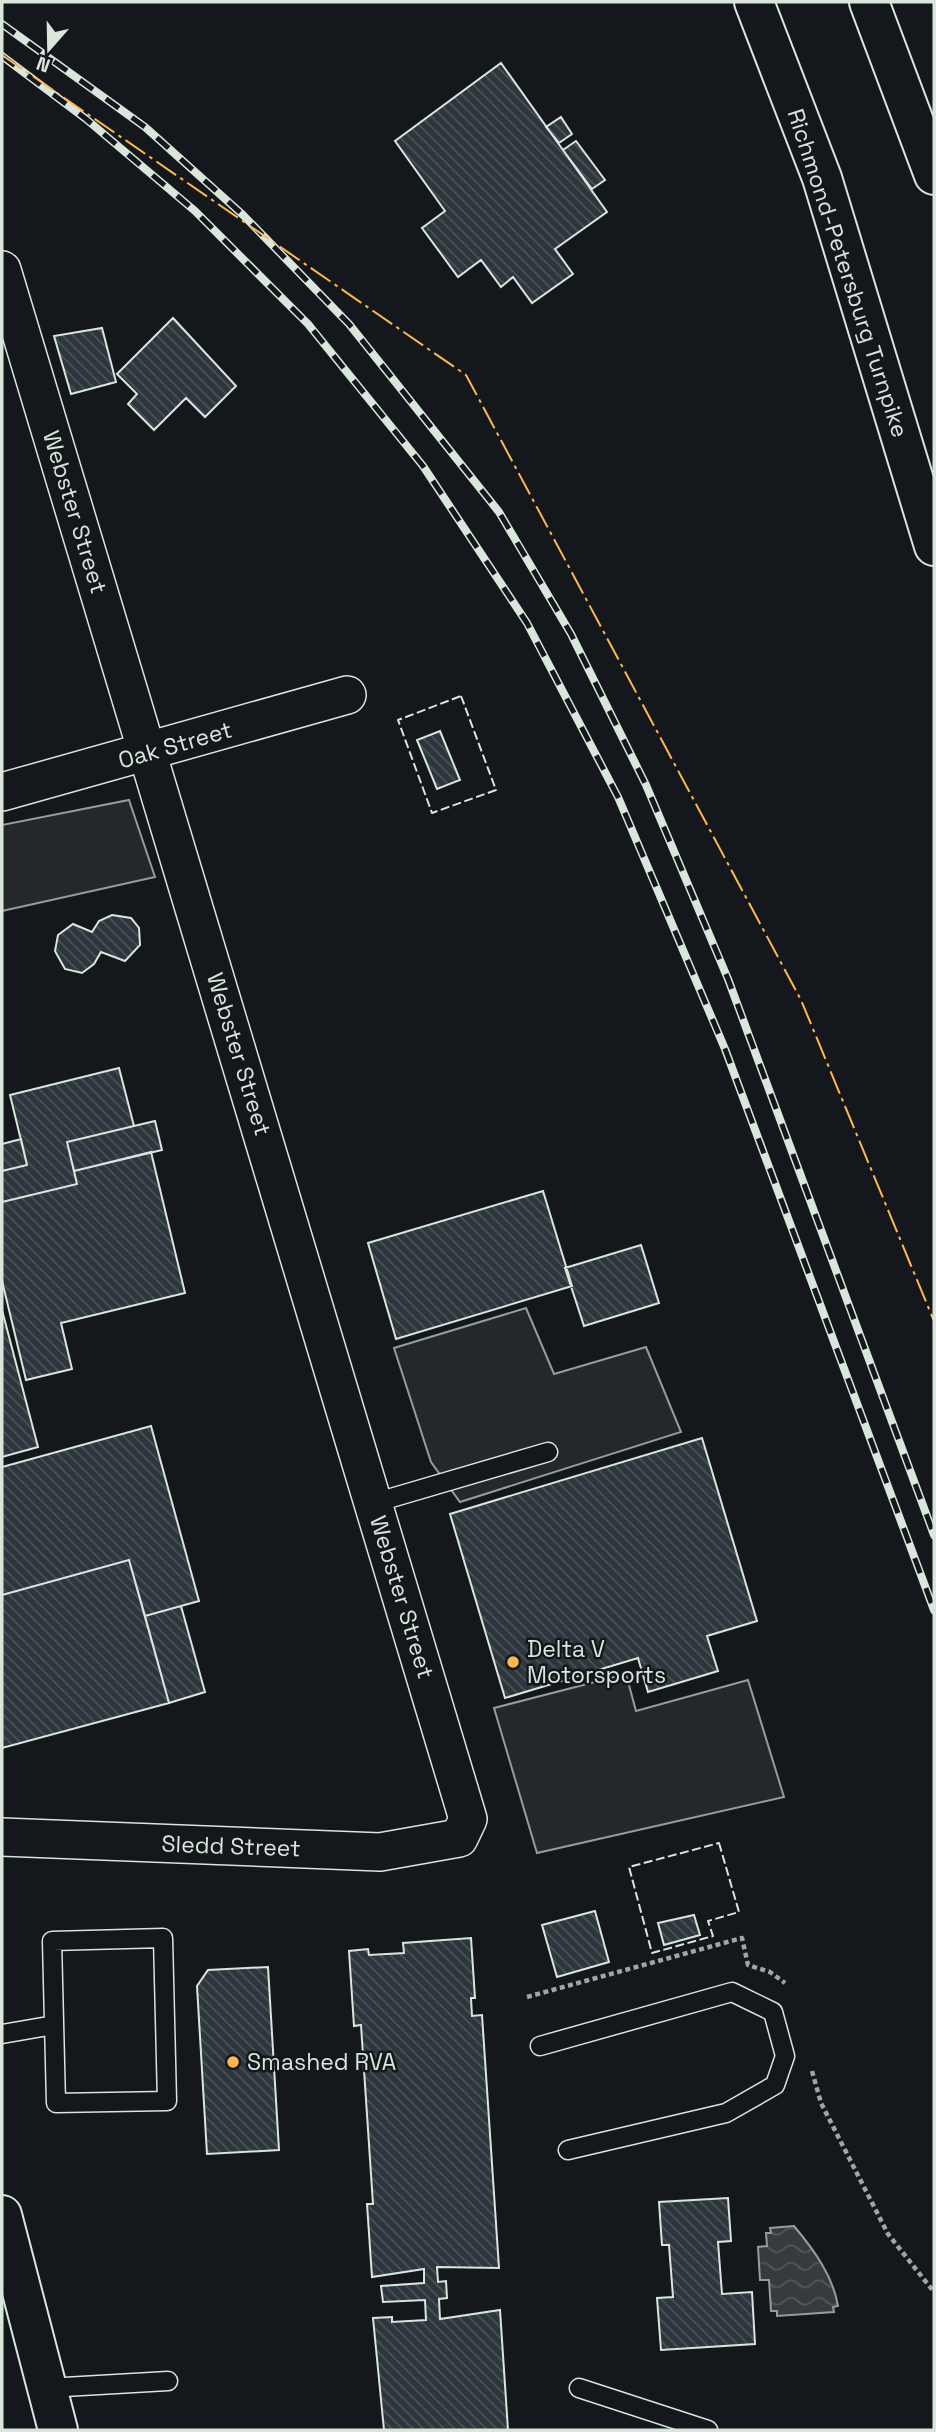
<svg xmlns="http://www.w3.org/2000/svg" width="936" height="2432" font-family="'Space Grotesk',sans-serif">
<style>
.parking{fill:#24282b;stroke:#939e99;stroke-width:2}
.water{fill:url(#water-waves);stroke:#939e99;stroke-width:2}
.building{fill:url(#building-back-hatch);stroke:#d8e6dc;stroke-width:2}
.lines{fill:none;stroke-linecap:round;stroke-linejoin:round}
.service-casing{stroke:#d8e6dc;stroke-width:21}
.minor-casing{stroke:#d8e6dc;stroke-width:40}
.secondary-casing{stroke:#d8e6dc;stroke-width:42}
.motorway-casing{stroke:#d8e6dc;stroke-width:42}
.path{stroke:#9da8a2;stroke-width:4.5;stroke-dasharray:5 3.5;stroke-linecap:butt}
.service{stroke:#14181c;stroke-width:18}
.minor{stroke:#14181c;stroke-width:37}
.secondary{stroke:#14181c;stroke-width:38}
.motorway{stroke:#14181c;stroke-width:38}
.rail-casing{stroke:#d8e6dc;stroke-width:8}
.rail{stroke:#14181c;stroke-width:5;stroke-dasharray:16;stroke-linecap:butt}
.fence{stroke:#d8e6dc;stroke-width:2;stroke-dasharray:9 3.5;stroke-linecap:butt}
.power{stroke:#ffb74d;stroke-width:2;stroke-dasharray:24 5 3.5 5;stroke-linecap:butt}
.poi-dot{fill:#ffb74d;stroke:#14181c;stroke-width:2.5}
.labels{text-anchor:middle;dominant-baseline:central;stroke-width:5;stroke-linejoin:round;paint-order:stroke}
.street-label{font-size:23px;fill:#d8e6dc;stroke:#14181c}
.poi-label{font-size:23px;fill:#d8e6dc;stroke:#14181c;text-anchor:start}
</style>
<defs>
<pattern id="water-waves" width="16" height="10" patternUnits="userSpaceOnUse" patternTransform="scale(1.75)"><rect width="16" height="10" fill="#363b3e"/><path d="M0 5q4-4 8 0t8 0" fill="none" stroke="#525759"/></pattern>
<pattern id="building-back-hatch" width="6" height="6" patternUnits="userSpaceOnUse" patternTransform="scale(1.75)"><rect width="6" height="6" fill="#2c363c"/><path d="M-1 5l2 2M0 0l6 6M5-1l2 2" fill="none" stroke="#4a5358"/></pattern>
</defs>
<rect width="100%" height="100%" fill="#14181c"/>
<path class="parking" d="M129 800 155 877 2 911V825Z
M526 1308 554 1374 646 1347 681 1432 460 1502 431 1462 394 1348Z
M626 1674 636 1711 748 1680 784 1797 537 1853 494 1708Z"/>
<path class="water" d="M794 2226C814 2250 833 2276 838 2306L833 2307 834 2312 777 2316V2311H771L769 2280H760L758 2247 767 2246 766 2233H771L770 2228Z"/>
<path class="building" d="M501 63 607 212 555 249 573 274 532 303 513 277 501 287 481 260 458 277 422 228 445 211 395 141Z
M561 117 572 134 559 143 546 127Z
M576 141 605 180 592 189 563 150Z
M173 318 236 386 205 417 186 398 154 430 128 404 137 394 117 374Z
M102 328 116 382 71 394 54 336Z
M440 731 460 780 437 789 417 740Z
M112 915 131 918 139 928 140 945 125 961 101 952 94 964 82 973 65 969 55 951 58 935 73 924 92 932 99 921Z
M119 1068 134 1126 67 1142 77 1184 2 1202V1171L27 1165 10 1095Z
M155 1121 162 1150 74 1171 67 1142Z
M21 1139 27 1165 2 1171V1144Z
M151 1152 185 1293 61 1323 72 1369 26 1380 2 1281V1202L77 1184 74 1171Z
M543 1191 572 1286 396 1339 368 1243Z
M641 1245 659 1303 584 1326 565 1268Z
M2 1310 38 1447 2 1457Z
M151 1426 199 1601 145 1616 129 1560 2 1595V1467Z
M702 1438 757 1621 707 1636 718 1671 648 1692 638 1658 505 1698 450 1514Z
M129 1560 169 1703 2 1748V1595Z
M181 1606 205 1692 169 1703 145 1616Z
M595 1911 609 1962 557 1977 542 1925Z
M694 1915 700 1935 664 1945 658 1923Z
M471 1938 475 1998H471L472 2016 482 2015 499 2268 437 2267 438 2282 446 2281 447 2298 439 2299 440 2319 500 2310 508 2430H384L373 2318 392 2317V2322L426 2320 425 2300 383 2302 381 2286 424 2283V2269L372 2277 367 2204H373L361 2025 354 2026 349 1951 368 1949 369 1955 404 1953 403 1943Z
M268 1967 279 2150 207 2154 197 1986 208 1970Z
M728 2198 731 2241 718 2242 722 2294 752 2292 755 2344 661 2350 657 2298 673 2297 669 2245H662L659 2202Z"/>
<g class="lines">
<g class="service-casing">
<path id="service" d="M374 1503 548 1452
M163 1938 167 2101 56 2103 52 1941Z
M2 2034 54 2025
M540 2046 732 1992 773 2012 785 2056 775 2085 726 2113 568 2150
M47 2388 168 2381
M579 2388 708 2430"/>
</g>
<g class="minor-casing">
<path id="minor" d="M2 270 468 1819 459 1838 380 1852 2 1837
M2 792 347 695"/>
</g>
<g class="secondary-casing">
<path id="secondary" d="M2 2215 58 2430"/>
</g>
<g class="motorway-casing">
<path id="motorway" d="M754 2 822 178 934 546
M869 2 934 175"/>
</g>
<path class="path" d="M527 1997 742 1938 748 1965 770 1972 785 1983
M812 2071 821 2103 888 2234 934 2292"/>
<use href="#service" class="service"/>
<use href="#minor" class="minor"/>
<use href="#secondary" class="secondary"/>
<use href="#motorway" class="motorway"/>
<g class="rail-casing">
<path id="rail" d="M2 24 145 127 243 215 349 324 499 512 571 634 646 785 728 979 934 1535
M2 56 86 119 195 211 308 324 423 466 527 623 618 797 725 1049 934 1610"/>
</g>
<use href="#rail" class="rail"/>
<path class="fence" d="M461 696 496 790 432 813 398 720Z
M719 1843 739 1912 708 1921 713 1936 652 1953 629 1867Z"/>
<path class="power" d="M2 55 466 375 801 1000 934 1321"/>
</g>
<g class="poi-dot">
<circle cx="513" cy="1662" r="7"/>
<circle cx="233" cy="2062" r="7"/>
</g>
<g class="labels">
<g class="street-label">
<text transform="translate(848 273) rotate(72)">Richmond-Petersburg Turnpike</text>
<text transform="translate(75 512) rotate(73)">Webster Street</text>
<text transform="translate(175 745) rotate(-16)">Oak Street</text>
<text transform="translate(239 1054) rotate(73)">Webster Street</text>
<text transform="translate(402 1597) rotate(73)">Webster Street</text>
<text transform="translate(231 1846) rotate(2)">Sledd Street</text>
</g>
<g class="poi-label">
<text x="527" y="1649">Delta V<tspan x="527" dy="26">Motorsports</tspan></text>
<text x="247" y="2062">Smashed RVA</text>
</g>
</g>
<rect width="936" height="2432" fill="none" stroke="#d8e6dc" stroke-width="7"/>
<g transform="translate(49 49) rotate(200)" stroke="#14181c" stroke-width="5" paint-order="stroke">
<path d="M0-5L12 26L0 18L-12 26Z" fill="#d8e6dc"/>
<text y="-10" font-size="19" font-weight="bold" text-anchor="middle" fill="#d8e6dc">N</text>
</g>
</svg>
